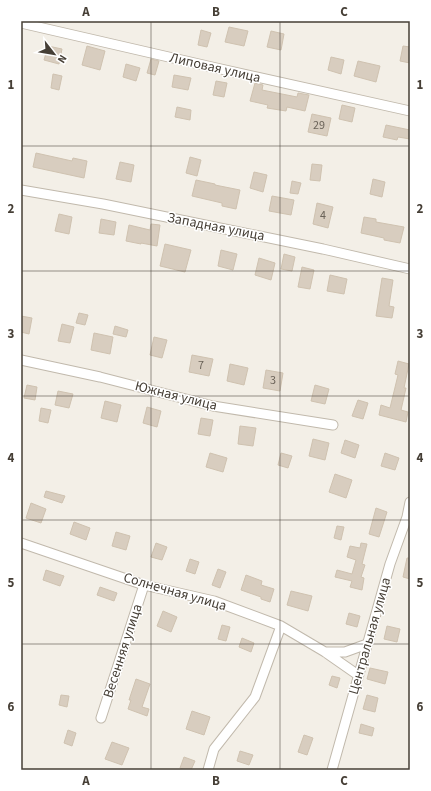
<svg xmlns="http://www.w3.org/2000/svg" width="431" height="791" font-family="'Source Sans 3',sans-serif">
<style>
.building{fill:#d8cdbf;stroke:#cfc2b0}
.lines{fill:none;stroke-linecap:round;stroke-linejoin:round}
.minor-casing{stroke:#c1b9ac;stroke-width:11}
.minor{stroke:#fff;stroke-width:9}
.grid{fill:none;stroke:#463f36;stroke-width:1;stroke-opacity:0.55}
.labels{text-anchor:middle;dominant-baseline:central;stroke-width:3;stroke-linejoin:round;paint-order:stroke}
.number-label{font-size:12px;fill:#6a6258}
.street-label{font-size:14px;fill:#463f36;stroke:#fff}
.neatline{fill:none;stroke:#463f36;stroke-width:1.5}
.grid-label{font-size:13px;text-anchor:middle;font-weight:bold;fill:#463f36}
</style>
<rect width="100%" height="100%" fill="#f3efe7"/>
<path class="building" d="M229 27 248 31 244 46 225 42Z
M201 30 211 33 207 47 198 45Z
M271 31 284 34 281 50 267 47Z
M48 46 62 49 59 64 44 60Z
M87 46 105 51 100 70 82 65Z
M403 46 410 47V63L400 61Z
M331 57 344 60 341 74 328 70Z
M151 59 159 61 155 75 147 73Z
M358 61 380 66 376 82 354 76Z
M126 64 140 68 136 81 123 77Z
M53 74 62 76 59 90 51 88Z
M174 75 191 78 188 90 172 87Z
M216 81 227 83 224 97 213 95Z
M255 83 263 85 262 90 297 97 298 93 309 95 305 111 287 107 286 111 267 108 268 105 250 101Z
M342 105 355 108 352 122 339 119Z
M177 107 191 110 190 120 175 117Z
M312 114 331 118 327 136 308 132Z
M386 125 410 130V139L398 137 397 140 383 137Z
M36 153 72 161 73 158 87 161 84 178 33 167Z
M190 157 201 160 197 176 186 173Z
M120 162 134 165 131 182 116 179Z
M312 164 322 165 320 181 310 180Z
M254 172 267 175 263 192 250 188Z
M373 179 385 182 382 197 370 194Z
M196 180 215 184V185L240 190 236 209 222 206V203L192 196Z
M292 181 301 183 298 194 290 193Z
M272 196 294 200 291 215 269 211Z
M317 203 333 207 328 228 313 224Z
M59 214 72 217 69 234 55 231Z
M364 217 376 219V222L404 227 400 243 384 240V238L361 233Z
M101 219 116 222 114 235 99 233Z
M151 224 160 225 157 246 141 243V244L126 241 129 225 150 230Z
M165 244 191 250 185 272 160 266Z
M221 250 237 254 233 270 218 266Z
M284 254 295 257 292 271 281 269Z
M259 258 275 263 271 280 255 275Z
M302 267 314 270 310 289 298 287Z
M330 275 347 279 344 294 327 291Z
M382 278 393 280 389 306 394 307 392 318 376 316Z
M79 313 88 315 85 325 76 323Z
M21 316 32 318 29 334 21 332Z
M62 324 74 327 70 343 58 341Z
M115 326 128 330 126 337 113 334Z
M94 333 113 337 110 354 91 350Z
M154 337 167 340 162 358 150 355Z
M192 355 213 359 209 376 189 372Z
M398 361 409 364 404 388H406L401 410 408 412 406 422 379 415 381 405 390 408 398 375 395 374Z
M230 364 248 368 244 385 227 381Z
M266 370 283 373 280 391 263 388Z
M27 385 37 387 35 400 24 398Z
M315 385 329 389 325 404 311 401Z
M58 391 73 394 69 408 55 405Z
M358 400 368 403 363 419 352 416Z
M105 401 121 405 117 422 101 418Z
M147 407 161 411 157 427 143 423Z
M41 408 51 410 48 423 39 421Z
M201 418 213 420 210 436 198 434Z
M240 426 256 428 253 446 238 444Z
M313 439 329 443 325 460 309 456Z
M345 440 359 445 355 458 341 453Z
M210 453 227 458 223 472 206 467Z
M281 453 292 456 288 468 278 465Z
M385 453 399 458 395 470 381 466Z
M335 474 352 480 346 498 329 492Z
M46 491 65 496 62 503 44 497Z
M31 503 46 509 41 523 26 518Z
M376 508 387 512 379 537 369 534Z
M74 522 90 528 86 540 70 534Z
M337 526 344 527 341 540 334 538Z
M116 532 130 536 126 550 112 546Z
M156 543 167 547 162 560 151 557Z
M361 543 367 544 362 564 365 565 361 577 364 578 362 590 350 587 352 581 335 577 337 570 352 574 356 560 347 557 350 546 360 548Z
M407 558H410V579L403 577Z
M190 559 199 562 195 574 186 571Z
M218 569 226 572 220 588 212 585Z
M46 570 64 576 60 586 43 580Z
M246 575 262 581 261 585 274 589 270 602 261 599V597L241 590Z
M100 587 117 593 114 601 97 595Z
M291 591 312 596 308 611 287 605Z
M163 611 177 617 171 632 157 626Z
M349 613 360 616 357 627 346 624Z
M222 625 230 627 226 641 218 639Z
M387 626 400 629 397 642 384 639Z
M242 638 254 643 251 652 239 647Z
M370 668 388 672 385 684 367 679Z
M332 676 340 678 337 688 329 685Z
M136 679 150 684 142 707 149 709 147 716 128 709 131 700H129Z
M61 695 69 696 67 707 59 705Z
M367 695 378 698 375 712 363 709Z
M192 711 210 717 204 735 186 729Z
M361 724 374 728 372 736 359 733Z
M68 730 76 733 72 746 64 743Z
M304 735 313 738 307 755 298 752Z
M112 742 129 748 122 765 105 759Z
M240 751 253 755 249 765 237 761Z
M184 757 195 761 191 770H186L180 768Z"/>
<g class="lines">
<g class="minor-casing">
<path id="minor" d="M21 23 212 67 410 111
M21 190 103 204 323 249 410 269
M21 360 100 377 213 406 333 425
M21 543 144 585 214 601 281 626 325 652 358 675
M325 652H345L367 644
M101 718 144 585
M208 770 214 749 255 697 281 626
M332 770 390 564 407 517 410 502"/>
</g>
<use href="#minor" class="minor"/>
</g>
<path class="grid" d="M151 21V770M280 21V770M21 146H410M21 271H410M21 396H410M21 520H410M21 644H410"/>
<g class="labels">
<g class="number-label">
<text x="319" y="125">29</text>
<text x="323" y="215">4</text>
<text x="201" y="365">7</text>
<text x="273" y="380">3</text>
</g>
<g class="street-label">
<text transform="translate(215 68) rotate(13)">Липовая улица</text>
<text transform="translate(216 227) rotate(11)">Западная улица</text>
<text transform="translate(176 396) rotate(14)">Южная улица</text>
<text transform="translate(175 592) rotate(16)">Солнечная улица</text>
<text transform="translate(370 636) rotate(-74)">Центральная улица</text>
<text transform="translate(123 651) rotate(-72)">Весенняя улица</text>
</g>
</g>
<rect width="431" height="791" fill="none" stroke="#ffffff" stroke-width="44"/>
<g transform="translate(54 54) rotate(121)" stroke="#ffffff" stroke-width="3" paint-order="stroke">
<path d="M0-3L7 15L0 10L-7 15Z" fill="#463f36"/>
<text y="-6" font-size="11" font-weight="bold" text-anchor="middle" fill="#463f36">N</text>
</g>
<rect x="22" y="22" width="387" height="747" class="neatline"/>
<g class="grid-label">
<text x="86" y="16">A</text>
<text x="216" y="16">B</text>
<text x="344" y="16">C</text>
<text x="11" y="89">1</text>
<text x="420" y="89">1</text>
<text x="11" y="213">2</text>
<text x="420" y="213">2</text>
<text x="11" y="338">3</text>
<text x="420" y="338">3</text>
<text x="11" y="462">4</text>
<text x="420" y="462">4</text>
<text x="11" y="587">5</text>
<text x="420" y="587">5</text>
<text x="11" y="711">6</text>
<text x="420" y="711">6</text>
<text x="86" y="785">A</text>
<text x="216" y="785">B</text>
<text x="344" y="785">C</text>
</g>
</svg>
